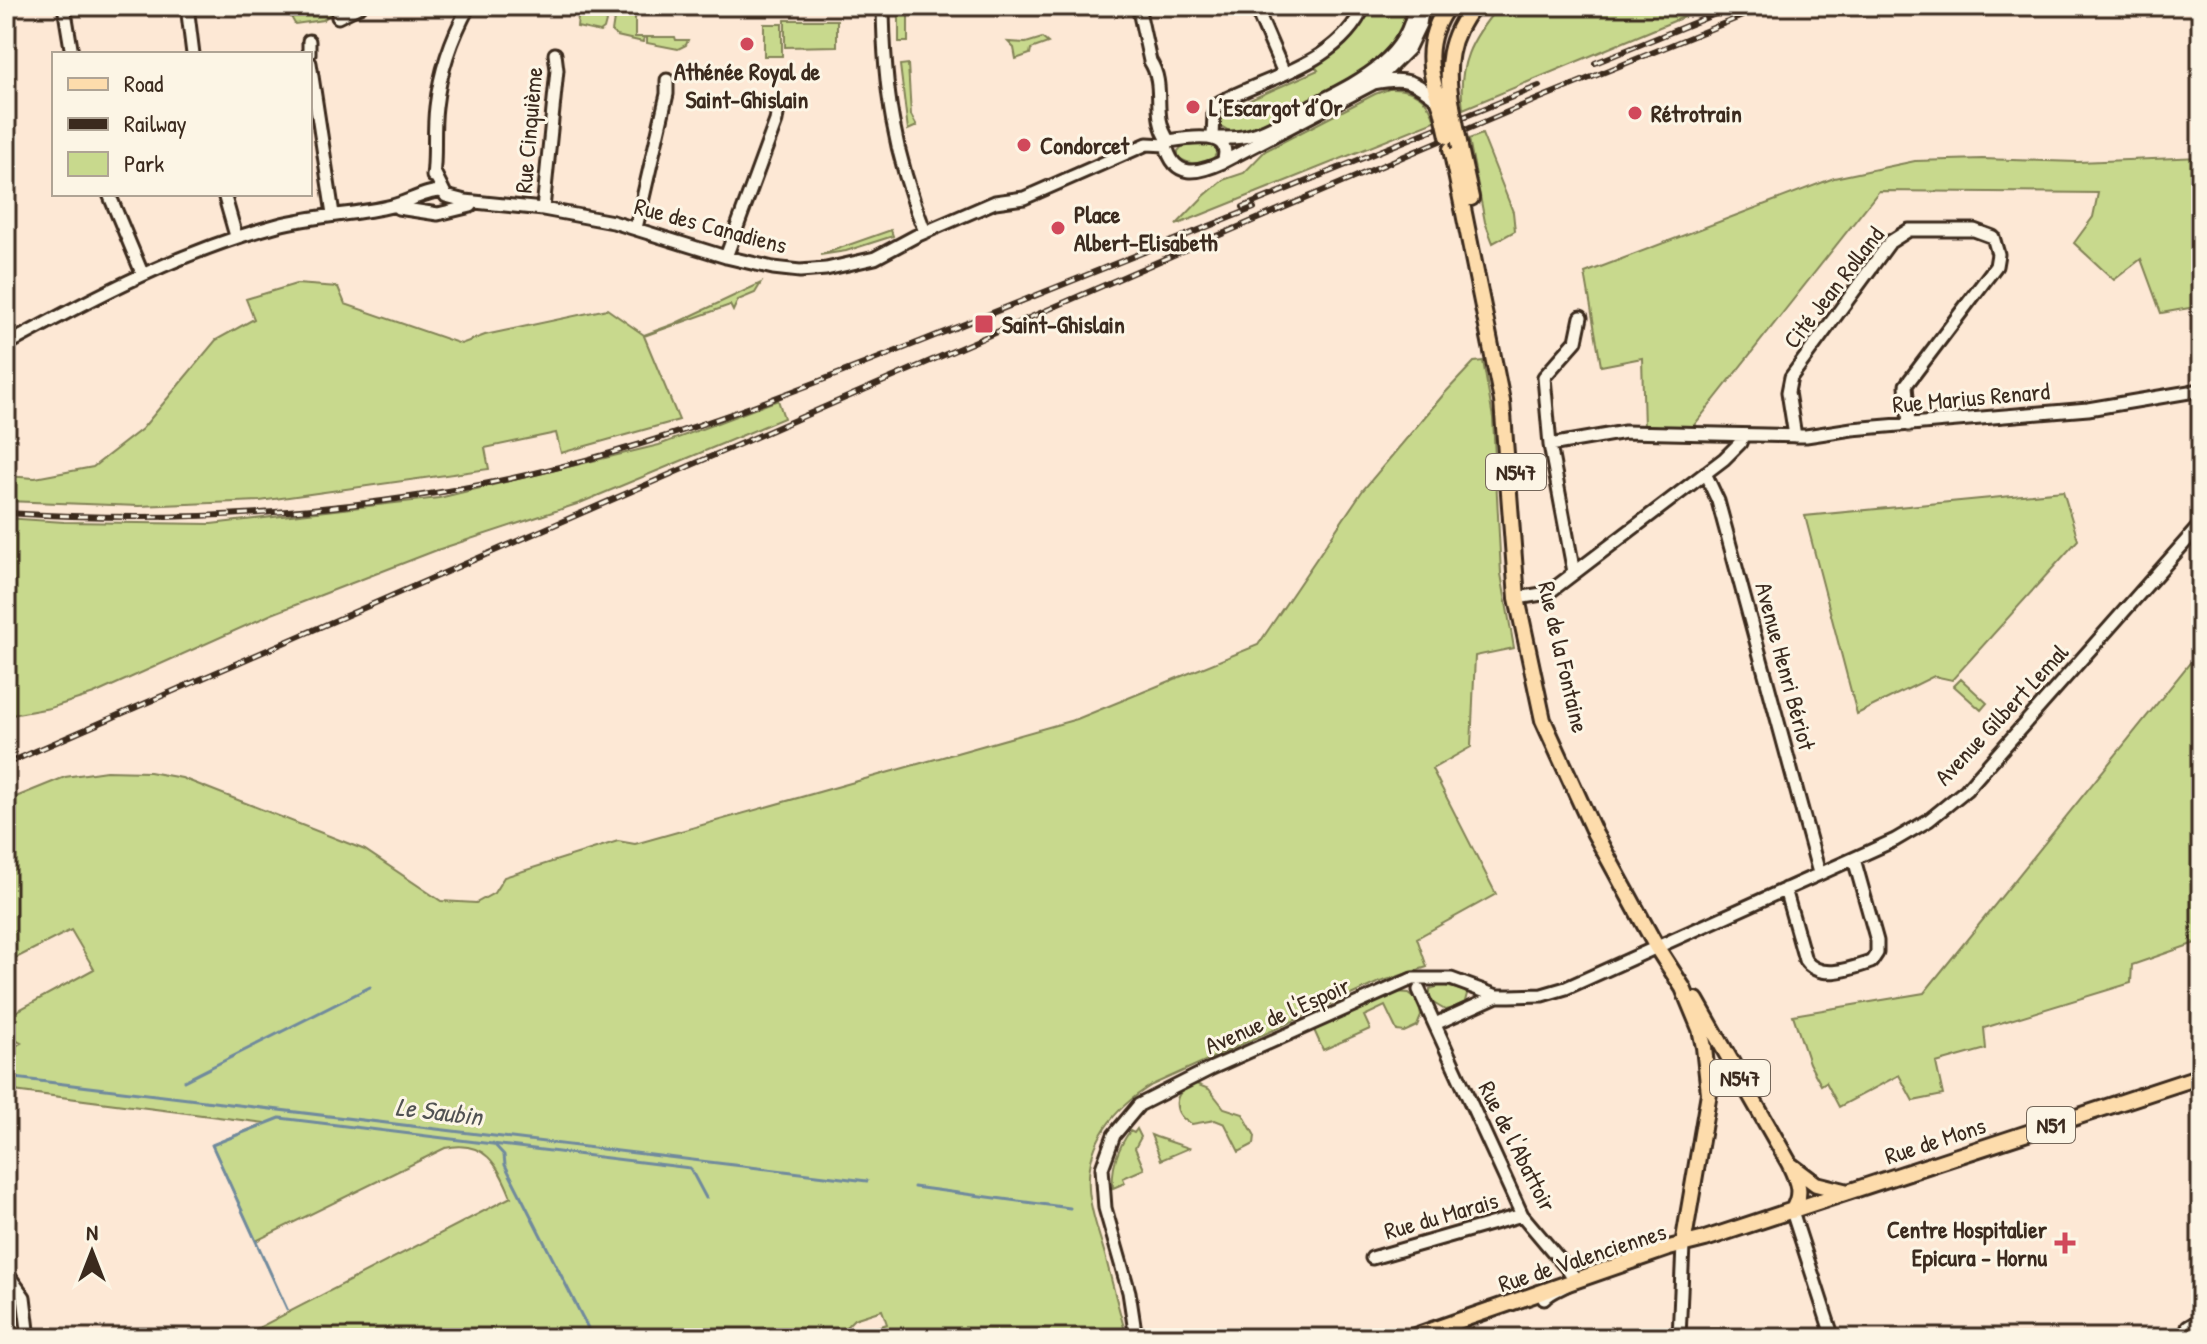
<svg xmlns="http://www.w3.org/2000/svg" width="2207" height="1344" font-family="'Patrick Hand',sans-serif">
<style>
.green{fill:#c8d98d;stroke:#828256;stroke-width:2}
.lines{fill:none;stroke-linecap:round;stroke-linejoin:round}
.stream{stroke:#708a9d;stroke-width:3}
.minor-casing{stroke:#3b2a1e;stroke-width:17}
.major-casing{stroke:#3b2a1e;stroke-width:20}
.minor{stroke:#fcf5e5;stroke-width:11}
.major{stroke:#fddcac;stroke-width:14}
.rail-casing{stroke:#3b2a1e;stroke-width:6}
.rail{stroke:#fcf5e5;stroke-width:3;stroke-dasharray:9;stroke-linecap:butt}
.major-bridge-casing{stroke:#3b2a1e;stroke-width:20;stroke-linecap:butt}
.major-bridge{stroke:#fddcac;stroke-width:14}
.poi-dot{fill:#d1495b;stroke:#fcf5e5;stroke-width:3}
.labels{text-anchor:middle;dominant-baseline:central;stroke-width:6;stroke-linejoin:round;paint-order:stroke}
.shield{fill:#fcf5e5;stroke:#75675a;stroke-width:2}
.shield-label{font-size:22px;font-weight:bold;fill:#3b2a1e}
.poi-label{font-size:24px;font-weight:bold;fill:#3b2a1e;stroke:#fcf5e5;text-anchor:start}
.street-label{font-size:24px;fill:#3b2a1e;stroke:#fcf5e5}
.water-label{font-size:26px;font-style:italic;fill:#515253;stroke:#fcf5e5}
</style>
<rect width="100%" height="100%" fill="#fde8d5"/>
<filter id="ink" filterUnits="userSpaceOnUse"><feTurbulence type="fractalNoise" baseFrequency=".0125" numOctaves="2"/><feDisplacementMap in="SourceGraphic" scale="16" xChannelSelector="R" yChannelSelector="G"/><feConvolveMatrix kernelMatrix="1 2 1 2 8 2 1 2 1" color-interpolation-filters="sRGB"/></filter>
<g filter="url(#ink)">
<path class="green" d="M285 6H340L323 20 295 24Z
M579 6H610L604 29 600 32 577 27Z
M616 6H635V37H644L643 42 617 36 612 32Z
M899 6H908V42H899Z
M1369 6H1408L1405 22 1391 46 1356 76 1256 129 1231 132 1221 126 1218 115 1221 107 1235 99 1241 104 1318 70 1313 64Z
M1499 6H1710L1463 109C1457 65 1471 39 1499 6Z
M785 20H837V46L785 47Z
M764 24H782V56H764Z
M647 37H675L676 40H688L686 45 678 49 647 43Z
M1042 38 1048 43 1031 49 1030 54 1016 59 1014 48 1008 42 1026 43Z
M908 64 911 115 917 126 908 130 900 65Z
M1389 89C1413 88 1429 98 1435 121L1176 225 1204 196 1223 180 1244 173 1265 151 1375 94Z
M1482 134 1513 212 1515 231 1493 243 1485 222 1469 139Z
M1184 144H1211L1217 150C1214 168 1190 166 1178 157V151Z
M2201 157V306L2161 313 2141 259 2114 280 2074 243 2093 217 2098 193 1879 191 1691 429 1644 428 1642 358 1601 366 1585 273 1834 178 1915 161 1982 159 2078 162Z
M891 230 893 236 846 251 820 255Z
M761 283 755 293 738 300 733 311 730 305 644 336 679 420 561 453 556 433 485 448 489 469 260 501 139 506 6 501V476L35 478 93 467 142 429 216 340 254 319 246 299 296 284 338 287 345 304 461 344 485 335 607 309 644 335 674 324Z
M1483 361 1493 418 1501 574 1514 648 1475 656 1471 747 1432 769 1496 894 1417 938 1427 967 1377 983 1152 1085C1114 1108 1086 1142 1089 1189 1090 1211 1099 1233 1105 1255 1112 1283 1119 1310 1127 1338H1109L1107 1332 1089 1338H860L859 1333 887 1324 882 1310 854 1319 835 1338H239L511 1197C498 1165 485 1139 445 1148L256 1241 212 1145 265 1123 6 1090V1051L21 1043 6 1035V1017L94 969 71 930 6 963V801L65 777 106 771 149 772 182 778 365 850 441 901 476 903 494 893 504 877 618 841 635 844 1077 719 1258 645 1363 490 1444 394 1474 362Z
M778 400 784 418 580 503 437 550 272 614 94 694 50 708 6 716V518L64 522 211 524 439 498 659 445Z
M2063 491 2078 540 1952 680 1934 676 1857 714 1805 516Z
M2201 649V941L2132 965 2131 983 1984 1028 1986 1049 1936 1063 1943 1095 1913 1101 1899 1075 1839 1107 1826 1082 1821 1085 1809 1063 1793 1015 1924 993Z
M1961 679 1987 703 1981 710 1954 686Z
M1442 985 1464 991 1467 994 1464 1005 1445 1010 1430 1001V989Z
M1396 992 1409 993 1418 1000 1421 1016 1417 1026 1404 1032 1397 1031 1385 1006 1364 1016 1370 1029 1323 1050 1314 1030Z
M1196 1084 1209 1089 1224 1108 1243 1114 1255 1136 1254 1144 1239 1152 1225 1124 1215 1120 1192 1124C1170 1115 1172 1088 1196 1084Z
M1137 1129 1141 1137 1135 1148 1144 1169 1123 1178 1125 1183 1113 1188C1111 1166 1118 1148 1130 1131L1134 1133Z
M1151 1135 1156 1137 1189 1148 1161 1160Z"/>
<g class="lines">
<path class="stream" d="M6 1077 867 1181
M184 1081 370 987
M493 1143 504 1155 505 1165 593 1338
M914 1187 1070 1208
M287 1309 212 1145 280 1118 690 1168 706 1198"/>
<g class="minor-casing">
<path id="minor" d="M64 6 72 54
M187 6 193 54
M883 6C884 91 894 153 925 232
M1138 6 1150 61C1167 87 1150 115 1169 141
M1255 6 1284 73
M338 17 360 6
M309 54V41
M310 63 333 214
M1374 83 1408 49 1420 24 1423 6
M1213 138 1214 112 1220 102C1271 76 1339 63 1364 6
M1214 138C1227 138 1240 139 1251 135 1271 130 1289 117 1307 108 1351 85 1408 62 1414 6
M1166 144 1169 141C1187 138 1235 129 1223 162
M1166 145C1174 179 1197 174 1223 162L1374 83C1405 76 1415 81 1439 101
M434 172 446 196 465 201 543 209 613 222 726 257 773 268 800 271 826 269 875 258 916 236 995 202 1024 198 1147 144 1166 145
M433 176C436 154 433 130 436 107 440 71 452 37 469 6
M109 194 142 273
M224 194 236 236
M398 208 438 214 471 206
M543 209 557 70 555 54
M636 228 667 94V80
M726 257 776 121 778 108
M6 345C94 297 181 251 278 225 316 215 355 215 392 206 406 203 432 188 443 192
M1795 436 1788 392 1791 377 1890 242 1909 230H1974L1993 237 1998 254 1996 266 1906 385 1909 425
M1550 445 1625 432 1806 436 1852 429 2088 409 2201 390
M1705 473 1718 501 1819 873
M1574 573 1550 445 1544 377 1576 341 1581 317
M1517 598 1548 593 1724 459 1740 443 1743 435
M1785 889 1805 960C1820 981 1850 969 1871 962L1877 953V941L1854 859
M1419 990 1522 1215 1576 1279C1566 1288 1553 1289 1544 1299
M1435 1024 1497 996
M1708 1079 1724 1074 1737 1073
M1792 1211 1833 1338
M1372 1258 1522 1215
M6 1272 24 1297 29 1338
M1136 1338 1129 1292 1105 1208 1102 1168 1114 1135 1139 1105 1212 1068 1412 979H1451L1497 996H1510L1542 995 1566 988 1895 840 1929 820 1966 790 2201 524
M1679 1338 1683 1245
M2187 1338 2188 1327 2193 1324 2201 1327"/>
</g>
<g class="major-casing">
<path id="major" d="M1452 106C1445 69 1448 36 1474 6
M1442 109C1428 72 1423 40 1448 6
M1460 148 1471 198
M1451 149 1502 401 1517 598 1543 720 1595 834 1656 946 1683 988 1700 1029 1704 1047 1709 1093 1683 1245
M1696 1000 1789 1163C1797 1180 1804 1193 1792 1211
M1792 1166 1816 1184 1848 1192
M1409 1338 1669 1248 1705 1239 2201 1076"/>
</g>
<use href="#minor" class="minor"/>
<use href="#major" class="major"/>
<g class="rail-casing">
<path id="rail" d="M1595 63 1735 6
M1243 207 1539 86
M6 513C176 523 346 515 513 478 655 447 791 393 927 339 1036 295 1145 252 1254 208
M6 764 1194 246 1538 99 1767 6"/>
</g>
<use href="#rail" class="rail"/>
<g class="major-bridge-casing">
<path id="major-bridge" d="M1452 106 1460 147
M1442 109 1448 136"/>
</g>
<use href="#major-bridge" class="major-bridge"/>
</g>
</g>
<g class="poi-dot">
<circle cx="747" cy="44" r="8"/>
<circle cx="1193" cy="107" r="8"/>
<circle cx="1635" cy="113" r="8"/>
<circle cx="1024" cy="145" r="8"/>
<circle cx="1058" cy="228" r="8"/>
<rect x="974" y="314" width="20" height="20" rx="4"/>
<path d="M2061 1231h8v8h8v8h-8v8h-8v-8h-8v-8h8z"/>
</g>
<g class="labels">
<g class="shield">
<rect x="1486" y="454" width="60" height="36" rx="6"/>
<rect x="1710" y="1060" width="60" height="36" rx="6"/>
<rect x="2027" y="1107" width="48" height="36" rx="6"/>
</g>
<g class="shield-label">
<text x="1516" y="472">N547</text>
<text x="1740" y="1078">N547</text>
<text x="2051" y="1125">N51</text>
</g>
<g class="poi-label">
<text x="747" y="71" text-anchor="middle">Athénée Royal de<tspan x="747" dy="28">Saint-Ghislain</tspan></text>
<text x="1209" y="107">L’Escargot d’Or</text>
<text x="1651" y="113">Rétrotrain</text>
<text x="1040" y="145">Condorcet</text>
<text x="1074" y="214">Place<tspan x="1074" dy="28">Albert-Elisabeth</tspan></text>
<text x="1002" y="324">Saint-Ghislain</text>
<text x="2047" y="1229" text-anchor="end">Centre Hospitalier<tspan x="2047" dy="28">Epicura - Hornu</tspan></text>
</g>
<g class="street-label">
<text transform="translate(528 130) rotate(-85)">Rue Cinquième</text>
<text transform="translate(711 225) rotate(15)">Rue des Canadiens</text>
<text transform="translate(1833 287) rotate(-52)">Cité Jean Rolland</text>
<text transform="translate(1971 397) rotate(-5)">Rue Marius Renard</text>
<text transform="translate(1564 657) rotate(77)">Rue de la Fontaine</text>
<text transform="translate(1786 666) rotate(75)">Avenue Henri Bériot</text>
<text transform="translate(2001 714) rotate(-47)">Avenue Gilbert Lemal</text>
<text transform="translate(1277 1015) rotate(-24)">Avenue de l'Espoir</text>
<text transform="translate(1935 1140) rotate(-18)">Rue de Mons</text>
<text transform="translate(1518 1146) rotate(63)">Rue de l'Abattoir</text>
<text transform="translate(1441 1215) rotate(-16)">Rue du Marais</text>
<text transform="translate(1582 1257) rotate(-18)">Rue de Valenciennes</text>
</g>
<g class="water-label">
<text transform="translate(439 1111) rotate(7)">Le Saubin</text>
</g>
</g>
<rect width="2207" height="1344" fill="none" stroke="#fcf5e5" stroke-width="32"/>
<rect x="16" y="16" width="2175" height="1312" fill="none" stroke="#3b2a1e" stroke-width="3" filter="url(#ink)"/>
<rect x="52" y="52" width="260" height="144" fill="#fcf5e5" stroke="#afa495" stroke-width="2"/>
<rect x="68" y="78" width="40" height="12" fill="#fddcac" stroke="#afa495" stroke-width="2"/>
<text x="124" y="92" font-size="24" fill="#3b2a1e">Road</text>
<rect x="68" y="118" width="40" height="12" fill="#3b2a1e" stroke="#afa495" stroke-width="2"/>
<text x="124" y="132" font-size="24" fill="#3b2a1e">Railway</text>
<rect x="68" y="152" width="40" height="24" fill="#c8d98d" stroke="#afa495" stroke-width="2"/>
<text x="124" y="172" font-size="24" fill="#3b2a1e">Park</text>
<g transform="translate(92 1252)" stroke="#fcf5e5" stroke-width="6" paint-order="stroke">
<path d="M0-6L14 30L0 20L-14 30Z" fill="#3b2a1e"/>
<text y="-12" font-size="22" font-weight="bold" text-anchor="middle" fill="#3b2a1e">N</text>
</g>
</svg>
